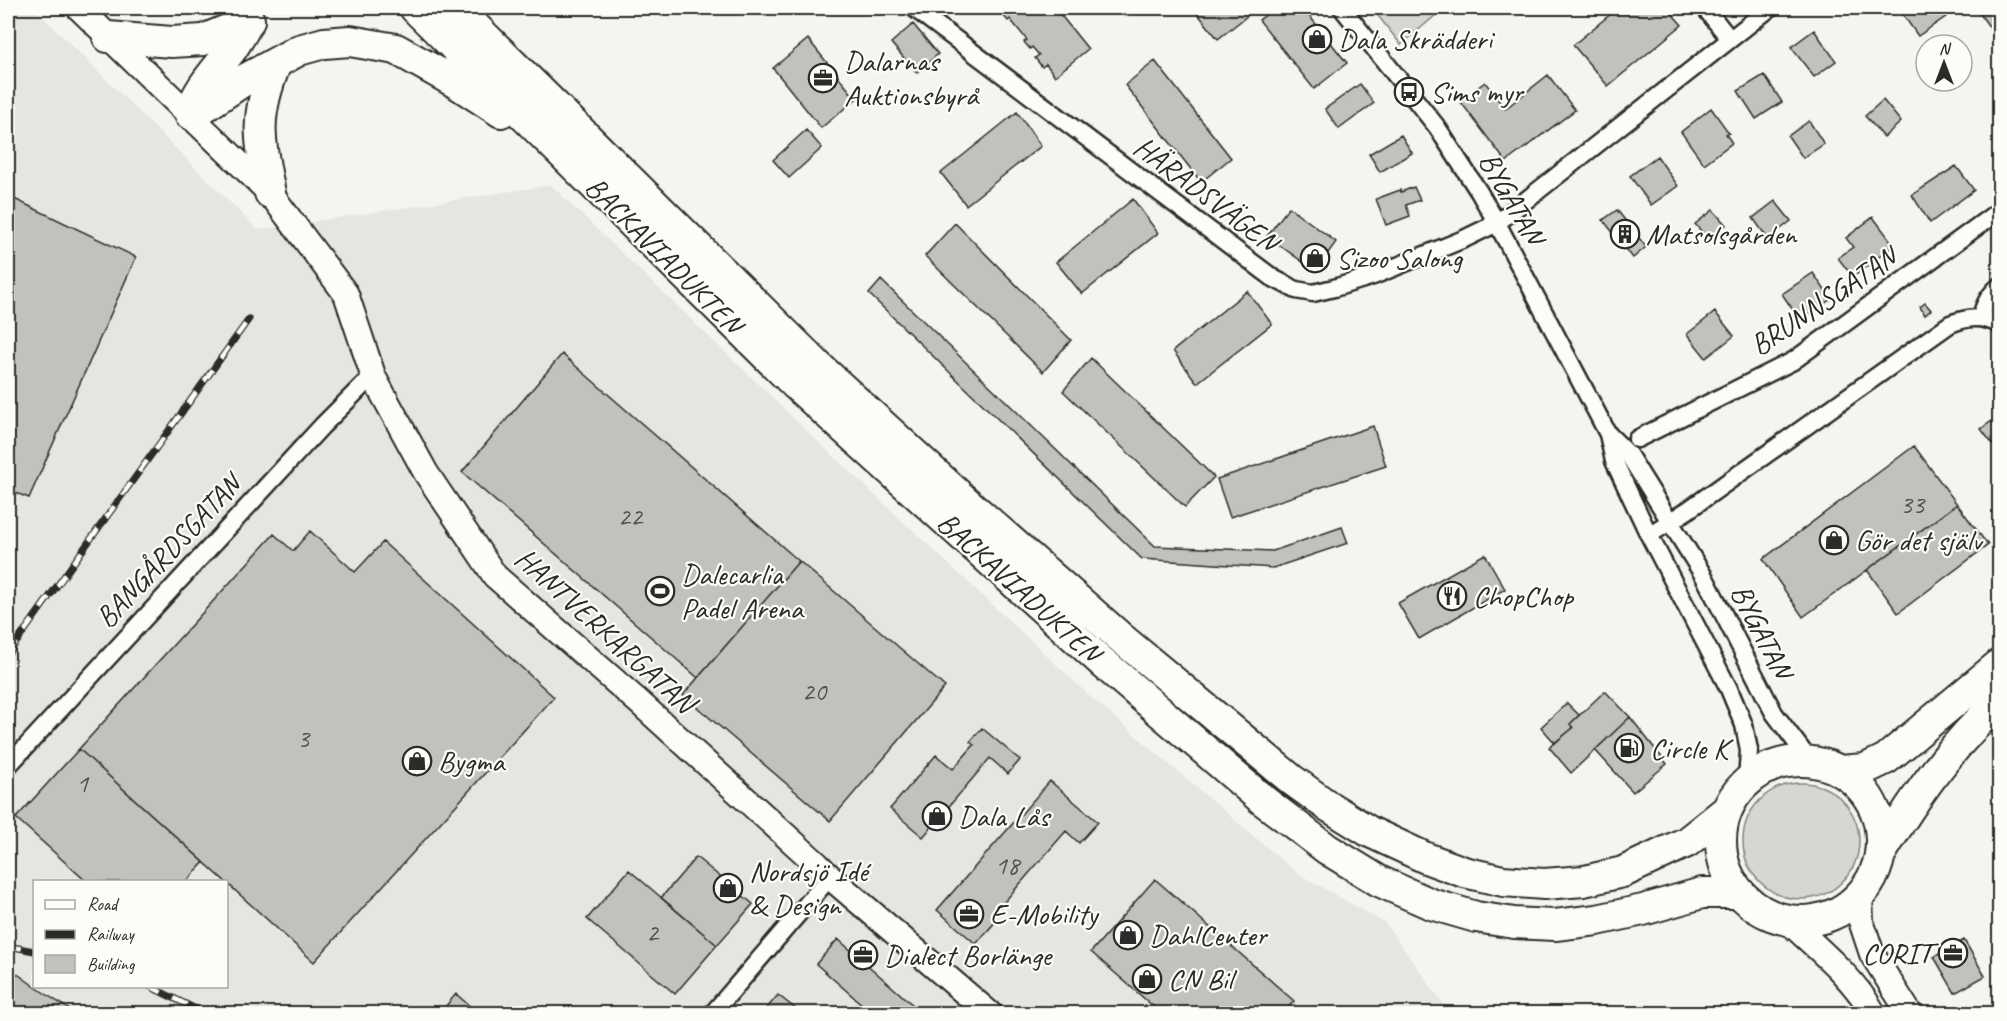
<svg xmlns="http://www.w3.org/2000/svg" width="2007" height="1021" font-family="Caveat,sans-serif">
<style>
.built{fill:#e6e5e0;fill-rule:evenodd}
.green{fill:#d7d6d2;stroke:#81807e;stroke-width:1.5}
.building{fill:#c2c1be;stroke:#2b2b2b;stroke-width:1.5}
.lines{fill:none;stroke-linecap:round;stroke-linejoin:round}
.street-casing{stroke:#2b2b2b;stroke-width:21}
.secondary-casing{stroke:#2b2b2b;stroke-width:28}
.highway-casing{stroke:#2b2b2b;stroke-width:34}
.street{stroke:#fdfcf7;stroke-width:16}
.secondary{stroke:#fdfcf7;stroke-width:24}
.highway{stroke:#fdfcf7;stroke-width:30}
.rail-casing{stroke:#2b2b2b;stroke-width:7}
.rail{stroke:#fdfcf7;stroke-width:4.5;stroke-dasharray:14;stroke-linecap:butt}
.labels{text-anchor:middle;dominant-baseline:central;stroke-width:4.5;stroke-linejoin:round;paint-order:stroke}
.number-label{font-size:27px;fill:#515050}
.poi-label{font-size:30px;fill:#2b2b2b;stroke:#fdfcf7;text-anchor:start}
.street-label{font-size:30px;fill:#2b2b2b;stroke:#fdfcf7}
</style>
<rect width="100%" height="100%" fill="#f5f4ef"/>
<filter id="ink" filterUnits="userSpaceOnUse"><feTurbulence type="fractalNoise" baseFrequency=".0167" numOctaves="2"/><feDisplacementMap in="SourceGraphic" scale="12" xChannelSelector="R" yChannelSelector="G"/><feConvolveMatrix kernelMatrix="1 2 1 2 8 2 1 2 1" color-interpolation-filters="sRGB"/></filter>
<g filter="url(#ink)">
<path class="built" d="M8 8H34L258 230 551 185 831 454 1093 699 1297 873 1385 923 1450 1013H8ZM34 882H226V986H34Z"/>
<path class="green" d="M1372 8H1444L1401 45Z
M1743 841a58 58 0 1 1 116 0a58 58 0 1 1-116 0Z"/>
<path class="building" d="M1001 8H1055L1088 49 1055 76 1046 64 1042 67 1035 58 1039 55 1032 47 1030 49 1024 42 1027 40 1010 19 1008 21 1001 13 1004 11Z
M1193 8H1257L1218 39Z
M1275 8H1303L1347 63 1314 89 1259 20Z
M1618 8H1667L1682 25 1608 86 1573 45Z
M1908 8H1941L1947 16 1918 36 1901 12Z
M1989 8H2000V36L1997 38 1980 14Z
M913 24 938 54 917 73 891 43Z
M1814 30 1836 61 1814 77 1791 47Z
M808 39 856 99 821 128 773 68Z
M1155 61 1231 158 1201 182 1125 85Z
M1548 75 1575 110 1506 162 1460 101 1485 82 1505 109Z
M1764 75 1782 102 1756 119 1738 91Z
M1360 84 1374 103 1339 129 1325 109Z
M1883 100 1901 122 1884 137 1865 116Z
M1711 108 1729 133 1726 134 1732 143 1704 164 1681 132Z
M1017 112 1041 146 966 205 941 173Z
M1809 121 1824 144 1803 158 1788 136Z
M806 130 822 148 789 178 773 160Z
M1401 135 1412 153 1380 172 1369 154Z
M1657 156 1678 186 1651 205 1630 176Z
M1956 166 1974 190 1930 223 1912 195Z
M1414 187 1420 200 1406 205 1410 216 1386 225 1376 199 1400 190 1401 192Z
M8 196 136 257 29 498 8 490Z
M1133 199 1158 233 1082 294 1056 262Z
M1775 201 1791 221 1768 239 1753 218Z
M1289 207 1336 242 1315 271 1267 236Z
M1617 210 1646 247 1633 258 1603 220Z
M1713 210 1726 225 1708 239 1695 224Z
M1873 217 1894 245 1853 277 1838 258 1853 247 1846 238Z
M955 223 1071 340 1043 372 925 256Z
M1813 273 1831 299 1800 320 1782 294Z
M881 280 1155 546 1273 551 1342 527 1348 543 1273 568 1142 559 869 294Z
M1247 291 1272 324 1197 383 1173 351Z
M1925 303 1931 310 1925 315 1920 307Z
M1715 312 1734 336 1706 358 1687 334Z
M562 354 799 561 698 678 462 472Z
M1091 358 1214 477 1185 507 1063 391Z
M2000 415V454L1981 429Z
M1373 426 1386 466 1230 517 1217 479Z
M1914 446 1957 504 1803 617 1763 559Z
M1957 504 1988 545 1898 613 1867 570Z
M310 531 355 572 383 542 554 697 314 962 79 749 274 534 293 551Z
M1485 554 1505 589 1419 639 1398 603Z
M799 561 945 687 830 821 683 695Z
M1605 691 1630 717 1571 773 1549 747 1573 728 1570 724Z
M1567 703 1579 715 1570 724 1573 728 1555 743 1541 727Z
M1630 717 1667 764 1633 792 1595 750Z
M982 728 1020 760 1008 774 990 758 923 837 890 809 936 755 953 769 974 745 970 742Z
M79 749 204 862 186 882H87L16 818Z
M1050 781 1098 822 1079 843 1066 831 992 916 997 920 976 944 937 910Z
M696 857 753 904 717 945 661 898Z
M629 870 717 945 675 994 587 919Z
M1155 879 1294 1001 1282 1014H1162L1091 952Z
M838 939 923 1014H873L816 964Z
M1964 940 1985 976 1955 993 1934 957Z
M8 967 34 986 76 1014H8Z
M456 994 479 1014H439Z
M778 995 802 1014H762Z"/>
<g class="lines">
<g class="street-casing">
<path id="street" d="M914 8 1273 278 1296 290 1313 293 1334 288 1373 276 1464 239 1497 223 1770 8
M1342 8 1437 127 1479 192 1497 223 1608 434 1614 461 1649 535 1729 689 1744 725 1749 750 1747 782
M1705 8 1729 38
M1981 317C1984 305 1989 294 2000 286
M1608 434 1628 454 1705 578 1774 713 1810 761
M1637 439 1793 361 2000 210
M1649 535 1688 510 1950 324C1968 317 1982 315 2000 325
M8 766 322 426 364 384 374 378
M712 1014 830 877"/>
</g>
<g class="secondary-casing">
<path id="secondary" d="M79 8 270 193 346 294 374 378 426 473 495 576 641 704 817 864 830 877 990 1014
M1860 896 1861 921 1872 954 1910 1014
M1787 920C1818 949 1852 976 1874 1014"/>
</g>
<g class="highway-casing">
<path id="highway" d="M415 8 796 385 1102 662 1264 801 1327 849 1379 881 1431 904 1476 917 1514 923 1555 925 1597 920 1643 910 1702 893H1740
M456 8 818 366 963 499 1121 638 1292 780 1328 806 1370 832 1426 858 1464 872 1503 881 1544 884 1584 881 1623 872 1687 842 1727 810
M108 37 172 42 203 40 249 21
M190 114 204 107 246 79 299 50 324 43 350 41 396 49 458 84 501 112
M190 114C198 87 216 71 232 49 238 40 244 30 249 20
M270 193C259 138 254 117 276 63
M1721 841a80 80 0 1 1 160 0a80 80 0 1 1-160 0Z
M1840 771 1865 769 1886 759 2000 664
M1881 853C1915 797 1951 745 2000 701"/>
</g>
<use href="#street" class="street"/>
<use href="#secondary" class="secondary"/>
<use href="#highway" class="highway"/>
<g class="rail-casing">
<path id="rail" d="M8 654 249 319
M8 946 34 951
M149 986 206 1014"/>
</g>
<use href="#rail" class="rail"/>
</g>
</g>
<defs>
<g id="shop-ring" transform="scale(1.5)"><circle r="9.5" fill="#fdfcf7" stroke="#2b2b2b" stroke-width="1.5"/><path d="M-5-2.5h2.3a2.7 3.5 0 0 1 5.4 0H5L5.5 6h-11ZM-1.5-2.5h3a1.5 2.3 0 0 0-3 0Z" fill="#2b2b2b"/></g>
<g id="office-ring" transform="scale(1.5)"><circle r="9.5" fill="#fdfcf7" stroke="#2b2b2b" stroke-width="1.5"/><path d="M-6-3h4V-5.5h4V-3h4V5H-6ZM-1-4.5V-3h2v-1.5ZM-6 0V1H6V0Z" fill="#2b2b2b"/></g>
<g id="bus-ring" transform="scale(1.5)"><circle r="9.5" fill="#fdfcf7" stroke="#2b2b2b" stroke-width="1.5"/><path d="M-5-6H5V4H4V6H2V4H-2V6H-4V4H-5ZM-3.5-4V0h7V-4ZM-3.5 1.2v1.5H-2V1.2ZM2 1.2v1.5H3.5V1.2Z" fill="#2b2b2b"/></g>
<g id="building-ring" transform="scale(1.5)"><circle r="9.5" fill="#fdfcf7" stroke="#2b2b2b" stroke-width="1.5"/><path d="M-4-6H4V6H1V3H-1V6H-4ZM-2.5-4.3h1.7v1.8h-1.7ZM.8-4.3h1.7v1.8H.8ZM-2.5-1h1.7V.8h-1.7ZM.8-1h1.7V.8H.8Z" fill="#2b2b2b"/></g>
<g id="stadium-ring" transform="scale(1.5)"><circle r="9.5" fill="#fdfcf7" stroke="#2b2b2b" stroke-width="1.5"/><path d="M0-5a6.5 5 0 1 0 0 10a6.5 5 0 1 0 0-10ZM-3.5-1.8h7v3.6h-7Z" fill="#2b2b2b"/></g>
<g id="restaurant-ring" transform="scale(1.5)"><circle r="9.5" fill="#fdfcf7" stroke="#2b2b2b" stroke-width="1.5"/><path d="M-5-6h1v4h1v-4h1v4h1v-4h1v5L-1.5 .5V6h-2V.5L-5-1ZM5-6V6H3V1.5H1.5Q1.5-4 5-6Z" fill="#2b2b2b"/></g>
<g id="fuel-ring" transform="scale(1.5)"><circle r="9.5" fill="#fdfcf7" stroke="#2b2b2b" stroke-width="1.5"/><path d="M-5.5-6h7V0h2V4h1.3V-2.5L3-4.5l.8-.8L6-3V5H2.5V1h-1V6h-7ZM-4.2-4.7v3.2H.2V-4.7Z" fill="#2b2b2b"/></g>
</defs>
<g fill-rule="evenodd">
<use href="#shop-ring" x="1317" y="39"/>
<use href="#office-ring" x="823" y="78"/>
<use href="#bus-ring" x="1409" y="92"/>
<use href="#building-ring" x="1625" y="234"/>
<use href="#shop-ring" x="1315" y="258"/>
<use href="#shop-ring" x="1834" y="540"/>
<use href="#stadium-ring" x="660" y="591"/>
<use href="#restaurant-ring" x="1452" y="596"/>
<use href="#fuel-ring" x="1629" y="748"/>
<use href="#shop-ring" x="417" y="761"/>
<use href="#shop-ring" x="937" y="816"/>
<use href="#shop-ring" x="728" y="888"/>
<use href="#office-ring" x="969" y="914"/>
<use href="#shop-ring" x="1128" y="935"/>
<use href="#office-ring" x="1953" y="953"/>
<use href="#office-ring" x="863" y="955"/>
<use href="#shop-ring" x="1147" y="979"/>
</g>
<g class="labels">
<g class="number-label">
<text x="1912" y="504">33</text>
<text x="630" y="516">22</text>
<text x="814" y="691">20</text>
<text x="303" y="738">3</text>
<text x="82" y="783">1</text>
<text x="1007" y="865">18</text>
<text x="652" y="932">2</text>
</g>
<g class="poi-label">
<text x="1338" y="39">Dala Skrädderi</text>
<text x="844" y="61">Dalarnas<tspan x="844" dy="34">Auktionsbyrå</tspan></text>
<text x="1430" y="92">Sims myr</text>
<text x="1646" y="234">Matsolsgården</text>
<text x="1336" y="258">Sizoo Salong</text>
<text x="1855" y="540">Gör det själv</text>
<text x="681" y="574">Dalecarlia<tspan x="681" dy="34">Padel Arena</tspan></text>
<text x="1473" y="596">ChopChop</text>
<text x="1650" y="748">Circle K</text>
<text x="438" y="761">Bygma</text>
<text x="958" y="816">Dala Lås</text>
<text x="749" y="871">Nordsjö Idé<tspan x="749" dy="34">&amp; Design</tspan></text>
<text x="990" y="914">E-Mobility</text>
<text x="1149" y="935">DahlCenter</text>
<text x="1932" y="953" text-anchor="end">CORIT</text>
<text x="884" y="955">Dialect Borlänge</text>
<text x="1168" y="979">CN Bil</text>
</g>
<g class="street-label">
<text transform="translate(1206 194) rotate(37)">HÄRADSVÄGEN</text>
<text transform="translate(1512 198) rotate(60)">BYGATAN</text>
<text transform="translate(664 255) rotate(45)">BACKAVIADUKTEN</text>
<text transform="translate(1823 301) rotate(-34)">BRUNNSGATAN</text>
<text transform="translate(168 551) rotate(-47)">BANGÅRDSGATAN</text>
<text transform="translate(1019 587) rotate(42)">BACKAVIADUKTEN</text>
<text transform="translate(605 630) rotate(42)">HANTVERKARGATAN</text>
<text transform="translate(1762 631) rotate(63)">BYGATAN</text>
</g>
</g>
<rect width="2007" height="1021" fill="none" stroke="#fdfcf7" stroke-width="30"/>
<rect x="15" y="15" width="1977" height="991" fill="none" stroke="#2b2b2b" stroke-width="2" filter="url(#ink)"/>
<rect x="33" y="880" width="195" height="108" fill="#fdfcf7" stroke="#a9a8a5" stroke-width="1.5"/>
<rect x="45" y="900" width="30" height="9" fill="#fdfcf7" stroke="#a9a8a5" stroke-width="1.5"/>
<text x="87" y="910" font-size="18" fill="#2b2b2b">Road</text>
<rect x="45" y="930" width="30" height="9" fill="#2b2b2b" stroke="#a9a8a5" stroke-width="1.5"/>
<text x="87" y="940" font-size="18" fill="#2b2b2b">Railway</text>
<rect x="45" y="955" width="30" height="18" fill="#c2c1be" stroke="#a9a8a5" stroke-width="1.5"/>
<text x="87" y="970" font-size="18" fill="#2b2b2b">Building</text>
<g transform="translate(1944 63)"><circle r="28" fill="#fdfcf7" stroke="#a9a8a5" stroke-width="1.5"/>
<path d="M0-4.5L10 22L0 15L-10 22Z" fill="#2b2b2b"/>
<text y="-9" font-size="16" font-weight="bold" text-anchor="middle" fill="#2b2b2b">N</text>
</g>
</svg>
